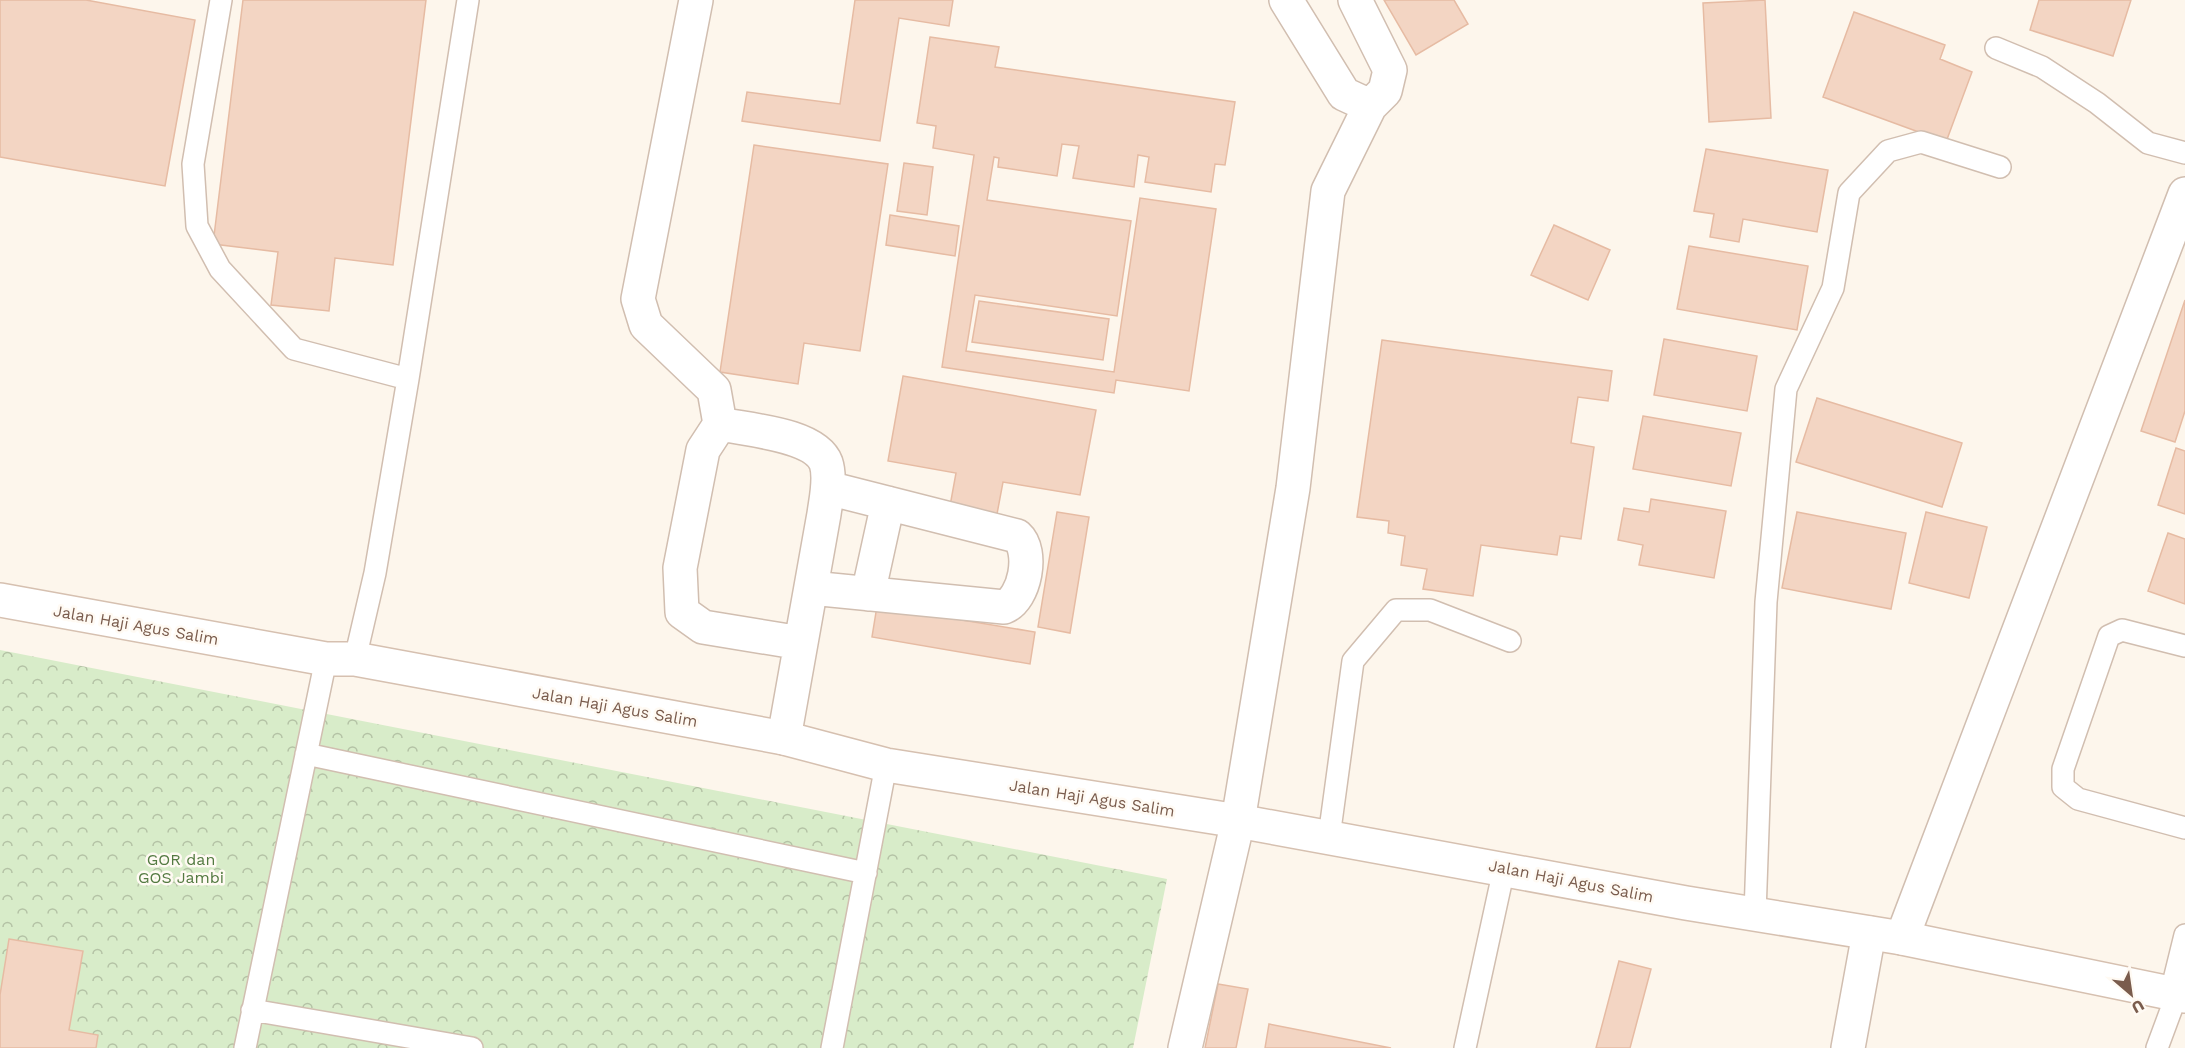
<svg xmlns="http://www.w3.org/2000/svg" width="2185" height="1048" font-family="'Work Sans',sans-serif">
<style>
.forest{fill:url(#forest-crowns)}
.building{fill:#f3d5c3;stroke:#e6bba3;stroke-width:1.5}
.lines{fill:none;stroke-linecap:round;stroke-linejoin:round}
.lane-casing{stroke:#d1beb0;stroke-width:24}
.street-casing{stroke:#d1beb0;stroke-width:36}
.secondary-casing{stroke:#d6c0b0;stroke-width:36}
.lane{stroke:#fff;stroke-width:21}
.street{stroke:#fff;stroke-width:33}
.secondary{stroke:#fff;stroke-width:33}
.labels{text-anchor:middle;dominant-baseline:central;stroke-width:5;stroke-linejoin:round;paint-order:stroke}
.street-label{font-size:16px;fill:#7a5c4d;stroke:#fffaf3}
.park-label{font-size:16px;fill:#537a41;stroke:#fffaf3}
</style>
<defs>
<pattern id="forest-crowns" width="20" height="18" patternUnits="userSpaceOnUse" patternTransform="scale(1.5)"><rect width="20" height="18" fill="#d8ecc9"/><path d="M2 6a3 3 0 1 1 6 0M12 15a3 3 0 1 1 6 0" fill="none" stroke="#b4c2a5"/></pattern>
</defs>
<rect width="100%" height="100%" fill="#fdf6ec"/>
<path class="forest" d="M0 650 1167 879 1133 1048H0Z"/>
<path class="building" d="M0 0H86L195 20 165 186 0 157Z
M243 0H426L393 265 335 258 329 311 271 305 278 252 213 244Z
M855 0H953L949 26 899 18 880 141 742 121 747 92 840 104Z
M1384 0H1454L1468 24 1416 55Z
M1765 0 1771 118 1709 122 1703 3Z
M2039 0H2131L2113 56 2030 30Z
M1854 12 1945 45 1940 59 1972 72 1946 142 1823 97Z
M930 37 999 47 995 67 1235 102 1225 165 1215 164 1211 192 1145 182 1149 157 1138 155 1134 187 1073 178 1079 146 1062 144 1057 176 998 167 999 158 994 157 987 200 1131 221 1117 316 975 295 966 351 1114 372 1140 198 1216 209 1189 391 1116 380 1114 393 942 367 974 155 933 148 936 126 917 123Z
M754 145 888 164 860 351 804 343 798 384 720 372Z
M1706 149 1828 170 1817 232 1743 219 1739 242 1710 237 1714 214 1694 211Z
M904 163 933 167 927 215 897 211Z
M890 215 959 226 955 256 886 245Z
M1554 225 1610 250 1588 300 1531 275Z
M1689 246 1808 266 1797 330 1677 309Z
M2185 300V411L2175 442 2141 431Z
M979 301 1109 319 1103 360 972 342Z
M1664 339 1757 356 1747 411 1654 395Z
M1382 340 1612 371 1608 401 1578 397 1571 443 1594 447 1581 539 1560 536 1557 555 1481 545 1473 596 1423 589 1427 569 1401 565 1405 536 1388 533 1389 521 1357 517Z
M903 376 1096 410 1080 495 1003 482 997 514 950 506 956 473 888 461Z
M1817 398 1962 443 1942 507 1796 462Z
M1643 416 1741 433 1731 486 1633 469Z
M2176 448 2185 451V514L2158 505Z
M1651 499 1726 511 1714 578 1639 565 1643 545 1618 540 1624 508 1649 512Z
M1057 512 1089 517 1070 633 1038 627Z
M1797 512 1906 533 1891 609 1782 588Z
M1926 512 1987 527 1969 598 1909 583Z
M2168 533 2185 539V604L2148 591Z
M877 606 1035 632 1030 664 872 637Z
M9 939 83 951 69 1030 98 1035 96 1048H0V995Z
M1619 961 1651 969 1630 1048H1596Z
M1218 984 1248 989 1236 1048H1205Z
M1269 1024 1391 1048H1265Z"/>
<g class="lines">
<g class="lane-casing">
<path id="lane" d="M221 0 193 164 197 226 220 269 294 349 408 379
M1996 48 2042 67 2097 103 2148 143 2185 153
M2185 646 2122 630 2109 636 2063 769V787L2078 799 2185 828
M355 659 375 573 408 379 468 0
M306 754 866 873
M1329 837 1353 661 1396 610H1430L1510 641
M1755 914 1766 602 1786 389 1833 288 1849 193 1888 151 1921 142 2000 167
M2171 992 2185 935
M252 1010 472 1048
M245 1048 326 659
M832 1048 886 765
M1465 1048 1504 869
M2157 1048 2177 994"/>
</g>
<g class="street-casing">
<path id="street" d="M696 0 638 299 646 325 714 390 720 424C747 430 815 434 826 463 831 478 826 499 824 514L784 738
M1286 0 1344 94 1370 106
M720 424 703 450 680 568 682 612 703 627 801 643
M811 588 1004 607C1025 599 1034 551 1017 536L828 488
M868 594 888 503
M1902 938 2185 194
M1185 1048 1238 821 1293 488 1328 191 1370 106 1385 91 1390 70 1355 0
M1848 1048 1869 933"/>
</g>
<g class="secondary-casing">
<path id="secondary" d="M0 600 326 659H355L784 738 886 765 1238 821 1686 903 1902 938 2185 996"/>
</g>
<use href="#lane" class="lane"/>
<use href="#street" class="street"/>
<use href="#secondary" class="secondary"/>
</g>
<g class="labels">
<g class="street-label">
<text transform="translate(136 625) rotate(10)">Jalan Haji Agus Salim</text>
<text transform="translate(615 707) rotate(10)">Jalan Haji Agus Salim</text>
<text transform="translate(1092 798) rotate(9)">Jalan Haji Agus Salim</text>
<text transform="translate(1571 881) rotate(11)">Jalan Haji Agus Salim</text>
</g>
<g class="park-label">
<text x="181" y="859">GOR dan<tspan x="181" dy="18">GOS Jambi</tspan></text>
</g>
</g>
<g transform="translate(2131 994) rotate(151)" stroke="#fffaf3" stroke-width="4.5" paint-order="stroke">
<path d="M0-4.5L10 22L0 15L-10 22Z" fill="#7a5c4d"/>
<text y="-9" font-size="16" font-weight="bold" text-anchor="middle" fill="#7a5c4d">U</text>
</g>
</svg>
